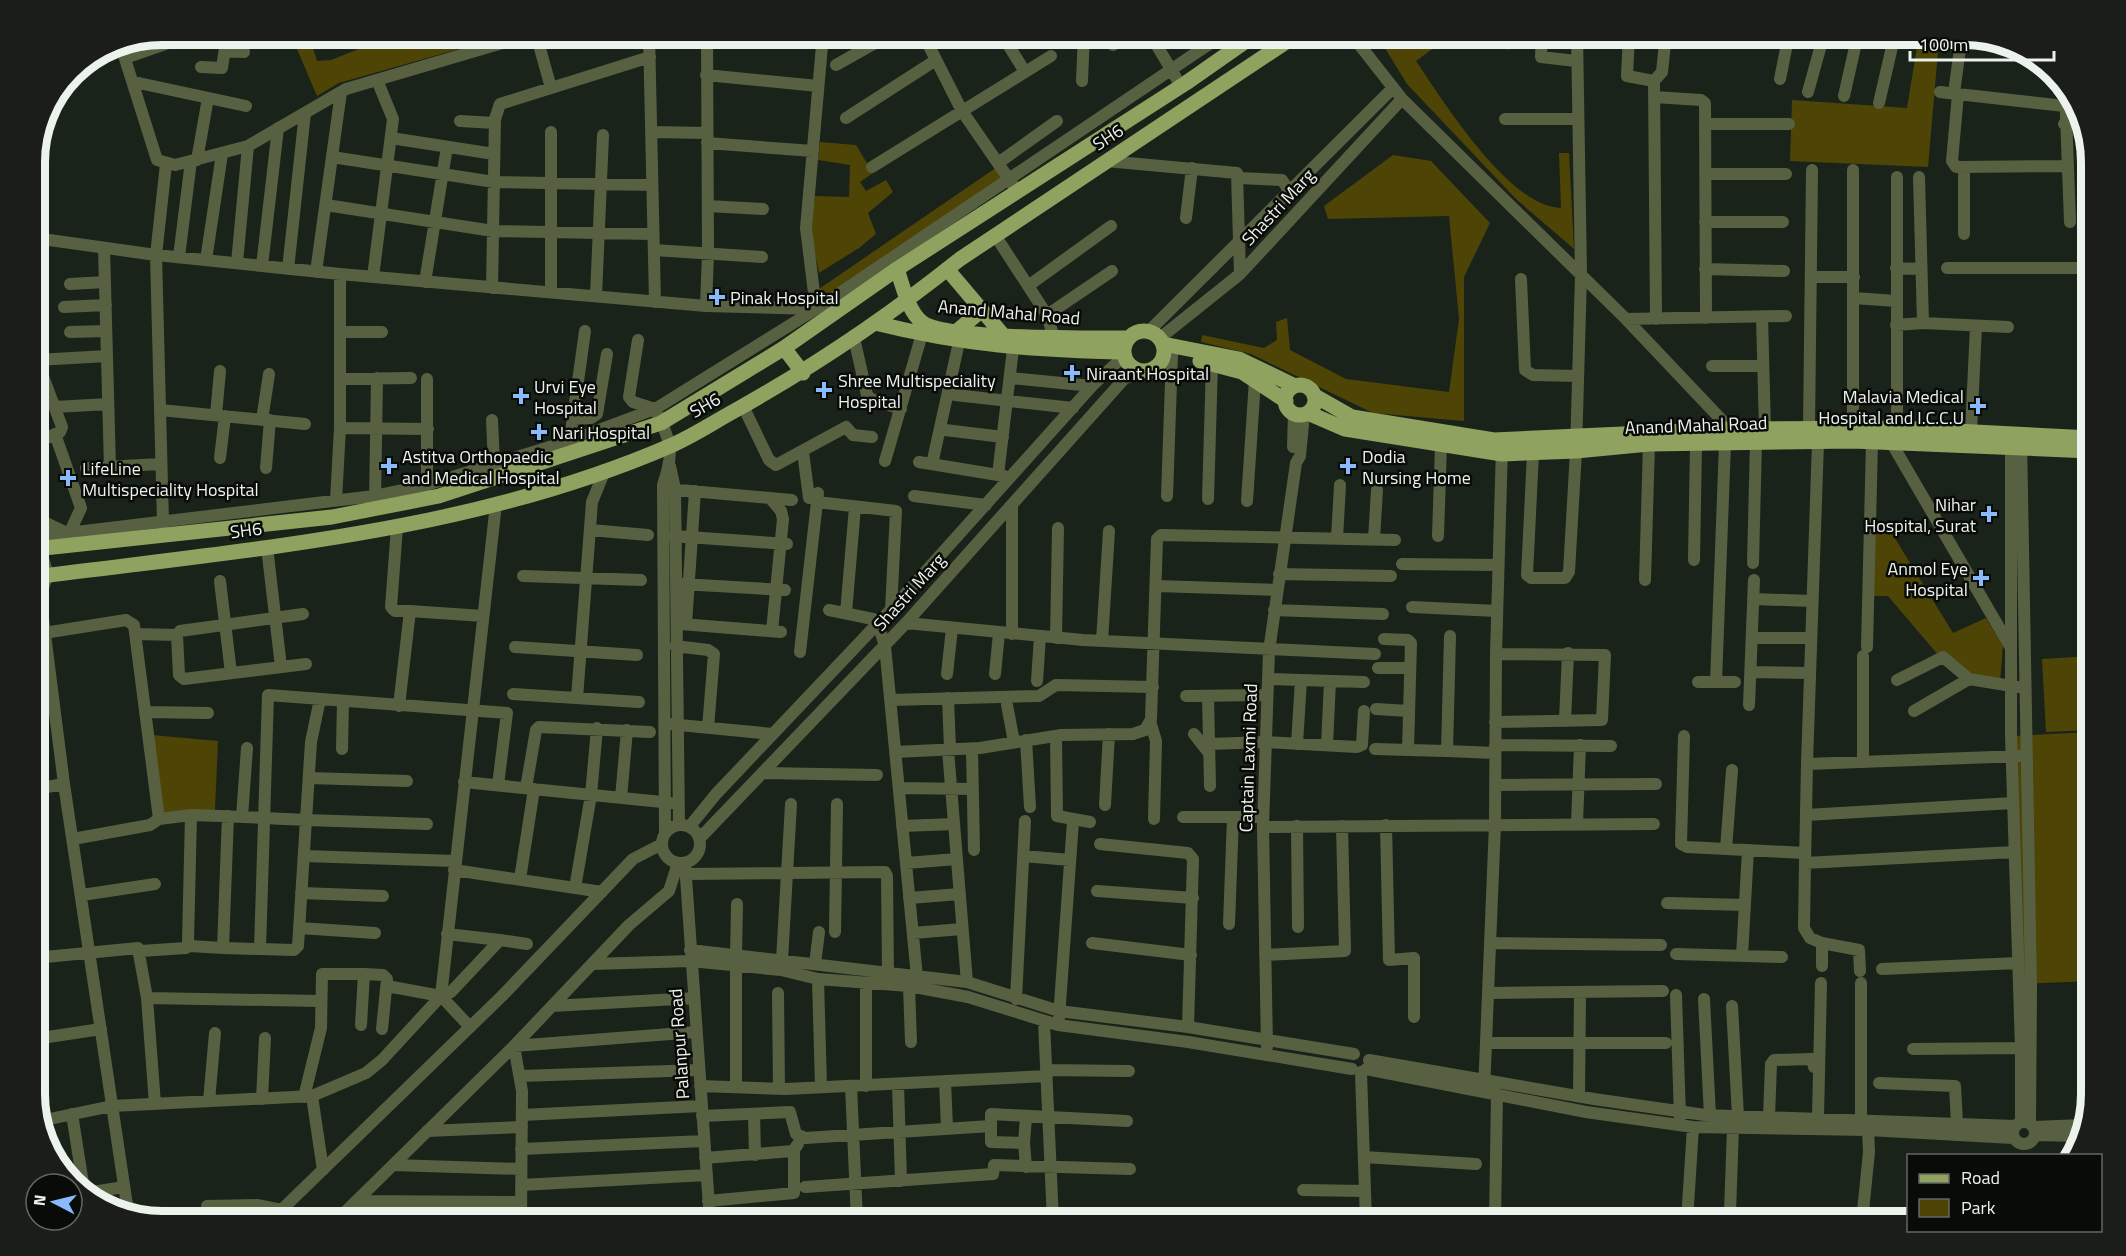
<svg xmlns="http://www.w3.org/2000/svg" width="2126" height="1256" font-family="'Titillium Web',sans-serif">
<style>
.green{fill:#4d4406}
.water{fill:#1f4643}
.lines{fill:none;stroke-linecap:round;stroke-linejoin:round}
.minor{stroke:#576141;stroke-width:12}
.major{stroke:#8fa25f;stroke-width:15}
.poi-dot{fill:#89bafc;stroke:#080b07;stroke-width:2}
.labels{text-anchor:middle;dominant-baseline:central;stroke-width:5;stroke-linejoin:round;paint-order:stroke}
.street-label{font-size:18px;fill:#ecf2ec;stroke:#080b07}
.poi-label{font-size:18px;fill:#ecf2ec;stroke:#080b07;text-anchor:start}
.rim{fill:none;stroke:#ecf2ec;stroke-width:8}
</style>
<rect width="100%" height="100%" fill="#1a231a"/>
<path class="green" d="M291 35H309L317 61 331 60 394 35H420L423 43 459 35H508L339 83 317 96Z
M1377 35H1463L1431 50 1416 61C1444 102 1509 207 1561 208L1559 153H1569L1574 249 1516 199 1407 84Z
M1474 35H1514L1509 50Z
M1939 40 1928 167 1790 161 1792 100 1907 108 1918 41Z
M820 142 856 145 873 173 860 182 866 191 886 180 893 192 868 213 876 234 859 248 819 273 810 231 815 196 849 197 850 165 818 160Z
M1393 155 1431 161 1490 223 1464 277V421L1373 413 1251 354 1201 342 1202 335 1264 348 1277 340 1276 322 1287 318 1290 350 1346 379 1449 392 1459 319 1449 216 1328 219 1324 206Z
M997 167 1005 179 822 301 816 291Z
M1871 527H1888L1953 633 1986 618 2003 646 2000 682 1969 676 1939 656 1888 596H1869Z
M2091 656V730L2046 732 2042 659Z
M2091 732V981L2019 984 2012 736Z
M152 735 218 741 215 810 163 815Z"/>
<path class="water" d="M2091 680V716H2086L2084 681Z"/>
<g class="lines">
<path class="minor" d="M536 34 551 88
M649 34 655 302
M923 34 962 111 1013 185
M1150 34 1181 86
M1351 34 1402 99 1626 319 1735 434
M1542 34 1541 57 1576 61
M1629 34 1627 76 1654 81
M1939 34 1980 39
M1004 38 1025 72
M120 43 157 160 175 165 248 146 346 89 533 34
M1113 45 1130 34
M225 51 244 52
M125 58 194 34
M836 65 891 34
M201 67 222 68 227 34
M706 75 818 86
M1780 79 1789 34
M1082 81 1084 34
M134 82 246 106
M2065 88 2070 222
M1808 92 1824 34
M1940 92 2064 106
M1954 93 1962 34
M1958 94 1952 161 1956 167 2067 166
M1844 96 1858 34
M1654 97 1701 100 1705 103 1706 318
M1879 103 1895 34
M846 118 936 60
M1505 119H1577
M460 121 495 123
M1705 124H1789
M2064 124H2082
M651 132 707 133
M391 138 494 154
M707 143 813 151
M332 157 494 182 652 185
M197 160 208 98
M1106 161 1237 173 1240 274
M998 163 1057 121
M872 167 1051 56
M1705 174H1786
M1239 178 1282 180 1290 192
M326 205 493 231 653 234
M708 206 763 209
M1186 218 1192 168
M1705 222H1783
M1964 234V168
M995 235 1047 315 1054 338
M35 238 156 255 340 274 706 306 816 309
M104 248 110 467
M654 250 762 257
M179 257 191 161
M206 260 222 154
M237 263 248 146
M262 266 278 128
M1896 268 1921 269
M1947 268H2091
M288 269 305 113
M1705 269 1784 271
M316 272 341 92
M373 277 393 119 377 80
M1811 277H1854
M1521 279 1525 370 1533 375 1578 376
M425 282 447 147
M70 284 105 282
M1028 286 1111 226
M492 288 495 119 500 104 650 57
M551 292V132
M596 296 603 135
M1854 298 1896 301
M706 306 708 254 707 34
M64 307 106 305
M816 309 806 228 823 34
M1047 315 1112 271
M1762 317 1765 430
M1626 319 1786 316
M1656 319 1654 81 1662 72 1666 34
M1923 323 2008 327
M1896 325 1923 323 1919 177
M1149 331 1393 88
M70 332 106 331
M340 332H382
M854 338 867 395 871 399 901 409
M1160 338 1240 274 1402 99
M638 340 629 397 633 402 655 409C671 443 675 449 663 485L665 833
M35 355 62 427 60 432 35 443
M37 360 107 356
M1712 366H1763
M1010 378 1092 386
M340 379 411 378
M955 395 1073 408
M743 406 769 460 776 465 846 427 853 435 872 437
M55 407 108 404
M160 410 305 424
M216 415 220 371
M574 419 591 418 597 414 607 354
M262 420 269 374
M492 420 494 464
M340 428 428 429
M1853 428V170
M1897 428V177
M1809 429 1812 170
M945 430 1003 437
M1971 432 1976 326
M2011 439V735L2021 1048V1121
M2021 439 2031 987 2030 1123
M1818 442 1807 764 2020 756
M1891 442 2011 648
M569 446 585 331
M1293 447 1294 414
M803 452 809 498
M1533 453 1527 575 1531 578H1565L1569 572 1576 451 1581 275 1577 34
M220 458 225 416
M885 461 924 327
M919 462 1004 476
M932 464 959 342
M670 466 675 489 679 824
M86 468 161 464
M266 468 270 420
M998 475 1013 349
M668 489 792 500
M427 492V379
M914 496 986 505
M1167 496 1172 354
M770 498 781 511 783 519 772 631
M1208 499 1212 363
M336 500 340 428V274
M375 501 377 378
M1247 501 1255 380
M817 502 896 511 891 610
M35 518 69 534 81 508 55 434
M163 523 156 255 166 164
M397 527 391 607 395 611H410L399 706
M590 530 648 535
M674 536 787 544
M1438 536 1441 445
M35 537 374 496 426 485 569 441 655 409 816 309 1224 34
M1337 538 1340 485
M1374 539 1377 490
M38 542 48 575 40 595
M267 547 281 667
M1694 560 1696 444
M1753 563 1756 442
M1402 564 1498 565
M1279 574 1391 576
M523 576 641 580
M1645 580 1649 444
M220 581 231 673
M682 584 785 590
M35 585 40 595 64 784 128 1212
M1157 586 1277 590
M1753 599 1812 601
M1412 607 1497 611
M829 610 873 619 878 624 885 646 917 977
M1274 610 1383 614
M410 611 483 616
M846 613 855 507
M303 614 180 631 177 635 179 675 184 679 306 664
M906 623 1083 640 1375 654
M681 624 781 632
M686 624 695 491
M44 633 126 620 134 625 159 819 150 825 73 839
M135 634 177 635
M1012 634V505
M1450 636 1447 751 1495 753
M1056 638 1058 528
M1752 638H1811
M1384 639 1408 640 1411 643 1408 750 1447 751
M1102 641 1109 531
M675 646 708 650 714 654 708 728
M515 647 637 655
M1867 647 1872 442
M800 652 818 493
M1863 656V762
M1378 668H1410
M1751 672 1810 673
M947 674 952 628
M995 674 999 633
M1268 679 1364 682
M1897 680 1943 657 1969 679 2018 687
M1037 681 1040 636
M1698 682H1735
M1716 682 1725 444
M513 694 639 702
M1186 696 1267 695
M1208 696 1210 786
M577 698 592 502 605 470
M948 698 950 749
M320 699 311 742 306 820 427 824
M890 700 1039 696 1056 685 1153 687
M1007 705 1014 742
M1749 705 1754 580
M1376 709 1409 711
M35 711 54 709
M1914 711 1969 679
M145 712 208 713
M1150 721 1156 741 1154 819
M1565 721 1568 653
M1495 722 1602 720 1605 655 1496 654
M669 724 773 734
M1194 734 1209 753
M1056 736 1057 816 1090 822
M1684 736 1681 844 1687 847 1805 853
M1026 740 1030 807
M1209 744 1266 742 1357 747 1362 745 1364 711
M1297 744 1301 680
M1327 745 1330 681
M1495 745 1611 746
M342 749 343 701
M972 749 974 850
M1375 749 1408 750
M948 750 967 982
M895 752 980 748 1061 735 1133 734 1145 730 1151 719 1157 539 1161 535 1395 540
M1807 764 1805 863 2014 852
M764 773 877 775
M309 778 407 781
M464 782 672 803
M1495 785 1656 784
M526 788 536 730 539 727 650 732
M899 788 973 789
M35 789 64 784
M621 798 627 730
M1105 805 1109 734
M1806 815 2013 803
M228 816 223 948 260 949
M242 817 247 748
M1183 817H1263
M159 819 191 815
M1577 824 1580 745
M662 844a19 19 0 1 1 38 0a19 19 0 1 1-38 0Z
M1386 825 1389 960 1414 958V1017
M690 826 716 794 900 600 1092 386 1125 355
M902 826 954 824
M1297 826 1298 927
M1263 827 1654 824
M700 838 906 623 1124 379 1143 371
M1100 844 1188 853 1193 859 1188 1027
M1726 849 1732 770
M304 856 455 861
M1023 856 1070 860
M685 863 710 1221
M906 863 957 859
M1805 863 1804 928 1810 938 1822 943V966
M454 870 602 892
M685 874 885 872 887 876 888 975
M520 879 534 789
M575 888 591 795 597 728
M1097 891 1193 898
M301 893 383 896
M82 895 155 884
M909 898 960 894
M1667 903 1745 905
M1229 924 1233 817
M299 928 375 933
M835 932 837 804
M913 933 962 929
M447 934 500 940
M1092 943 1191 955
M1490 943 1661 945
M1822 943 1859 950 1860 971
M223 948 190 946 188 942 191 815C229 816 268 818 306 820L298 946 294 950 260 949 268 695 507 713 498 785
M690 950 967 982 1059 1011 1188 1027 1354 1054
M141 951 186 948
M1676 954 1782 957
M736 955 737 904
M1265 955 1345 951 1342 826
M1742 956 1748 850
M35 958 138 948 147 998
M782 960 791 804
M592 964 691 961 781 970 818 979 909 986 968 997 1058 1025 1188 1042 1352 1069
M815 964 819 932
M1882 969 2018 963
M364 974 383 975 387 979 382 1029
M818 979 821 1087
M1861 983V1120
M866 985V1086
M387 986 441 996 451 992 500 940 527 944
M909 986 911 1042
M778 993 779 1089
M1488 993 1663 991
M1676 995 1680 1117
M441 996 470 1027
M1016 999 1025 821
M1704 999 1710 1115
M552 1006 694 998
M1732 1006 1738 1116
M1059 1018 1073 821
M1044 1022 1053 1221
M35 1039 101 1029
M1486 1043H1666
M1267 1047 1263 827 1269 651 1296 463 1300 456 1304 414
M1913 1049 2021 1048
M1369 1060 1594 1099 1705 1115 2015 1126
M1366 1069 1586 1112 1693 1127 1868 1130 2013 1138
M1047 1070 1129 1071
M1361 1072 1366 1221
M520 1076 699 1070
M945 1081 947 1128
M1879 1083 1955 1086 1957 1123
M898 1084 901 1181
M700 1086 786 1089 1047 1076
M851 1086 857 1221
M736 1087V966
M1484 1091 1495 824 1496 654 1502 447
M312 1096 323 1170
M1579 1096 1580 992
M304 1097 321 1028 322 974H364L361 1025
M262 1099 265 1038
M209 1101 215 1033
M155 1104 147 998 321 1001
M72 1114 84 1190
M754 1114 755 1155
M522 1115 701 1106
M702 1116 790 1112 796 1134 805 1138 991 1126V1142L1024 1143
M1769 1117 1771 1064 1774 1060 1812 1059 1814 1067 1818 1069
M1818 1118 1821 983
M40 1121 112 1106 312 1096 366 1073 382 1060 441 996 496 504
M2013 1133a11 11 0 1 1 22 0a11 11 0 1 1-22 0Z
M991 1126V1114L1127 1121
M2033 1127 2083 1125
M1733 1128 1730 1212 1736 1215 1788 1216
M427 1131 522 1127
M2035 1135 2080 1136
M521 1149 704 1141
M1364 1157 1476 1164
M705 1158 793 1151 798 1144
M393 1165 521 1169
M1026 1167 1024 1143 1026 1117
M521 1185 707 1175
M805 1187 993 1174 994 1165 1130 1169
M1303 1190 1365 1191
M86 1193 124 1187
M356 1201 520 1202
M708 1201 794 1193V1150
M207 1206 257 1205 282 1210
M1017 1215H1053
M1053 1217H1130
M270 1221 502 996 633 859 662 844
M336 1221 514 1046 629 925 669 891 678 863
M521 1221 522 1091 514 1046 696 1032
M532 1221 709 1214
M1495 1221 1497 1094
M1687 1221 1693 1127
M1796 1221 1797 1218 1857 1221
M1862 1221 1869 1152 1868 1130"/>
<path class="major" d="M897 269C903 286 908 312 923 323 948 340 1091 338 1129 338
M947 269 1003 335
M875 323C963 345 1034 350 1124 352
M1124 351a20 20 0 1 1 40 0a20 20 0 1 1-40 0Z
M957 331 982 310
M1163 344 1239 359 1295 386
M784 348 803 373
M1200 361 1242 372 1286 401
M1285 400a15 15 0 1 1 30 0a15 15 0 1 1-30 0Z
M1315 396 1352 417 1494 440 1731 429 1897 428 2091 438
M1308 413 1345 429 1502 454 1576 451 1649 444 1853 441 2091 451
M35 549 332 517 439 496 661 423 784 348 897 269 1186 83 1256 34
M35 577C249 549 469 533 670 446 693 436 714 422 736 410 815 366 889 316 960 259L1298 34"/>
</g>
<g class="poi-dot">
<path d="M714 288h6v6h6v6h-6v6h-6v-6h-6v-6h6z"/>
<path d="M1069 364h6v6h6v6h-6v6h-6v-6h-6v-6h6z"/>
<path d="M821 381h6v6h6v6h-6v6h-6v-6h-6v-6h6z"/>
<path d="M518 387h6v6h6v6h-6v6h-6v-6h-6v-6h6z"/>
<path d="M1975 397h6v6h6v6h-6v6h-6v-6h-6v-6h6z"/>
<path d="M536 423h6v6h6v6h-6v6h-6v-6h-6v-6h6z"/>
<path d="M386 457h6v6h6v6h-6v6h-6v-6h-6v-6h6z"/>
<path d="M1345 457h6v6h6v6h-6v6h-6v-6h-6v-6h6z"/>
<path d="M65 469h6v6h6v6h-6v6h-6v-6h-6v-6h6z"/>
<path d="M1986 505h6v6h6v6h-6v6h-6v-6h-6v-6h6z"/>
<path d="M1978 569h6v6h6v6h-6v6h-6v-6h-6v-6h6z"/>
</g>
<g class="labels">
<g class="street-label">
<text transform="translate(1108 137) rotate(-33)">SH6</text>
<text transform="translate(1278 207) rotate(-47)">Shastri Marg</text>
<text transform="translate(1009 312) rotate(5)">Anand Mahal Road</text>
<text transform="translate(705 405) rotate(-29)">SH6</text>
<text transform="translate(1696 425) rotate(-2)">Anand Mahal Road</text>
<text transform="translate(246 530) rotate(-7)">SH6</text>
<text transform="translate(909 592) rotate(-48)">Shastri Marg</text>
<text transform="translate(1248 758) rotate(-88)">Captain Laxmi Road</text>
<text transform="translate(679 1044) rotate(-94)">Palanpur Road</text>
</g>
<g class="poi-label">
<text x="730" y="297">Pinak Hospital</text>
<text x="1086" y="373">Niraant Hospital</text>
<text x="838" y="380">Shree Multispeciality<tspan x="838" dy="21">Hospital</tspan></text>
<text x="534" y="386">Urvi Eye<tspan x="534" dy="21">Hospital</tspan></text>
<text x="1964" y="396" text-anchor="end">Malavia Medical<tspan x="1964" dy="21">Hospital and I.C.C.U</tspan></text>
<text x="552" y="432">Nari Hospital</text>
<text x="402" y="456">Astitva Orthopaedic<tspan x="402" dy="21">and Medical Hospital</tspan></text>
<text x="1362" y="456">Dodia<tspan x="1362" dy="21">Nursing Home</tspan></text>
<text x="82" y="468">LifeLine<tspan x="82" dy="21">Multispeciality Hospital</tspan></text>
<text x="1976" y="504" text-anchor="end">Nihar<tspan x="1976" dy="21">Hospital, Surat</tspan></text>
<text x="1968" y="568" text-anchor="end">Anmol Eye<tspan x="1968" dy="21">Hospital</tspan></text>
</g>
</g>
<path d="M0 0H2126V1256H0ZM162 45H1964A117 117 0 0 1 2081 162V1094A117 117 0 0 1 1964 1211H162A117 117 0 0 1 45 1094V162A117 117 0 0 1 162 45Z" fill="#1a1d19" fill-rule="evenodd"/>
<path class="rim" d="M162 45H1964A117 117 0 0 1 2081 162V1094A117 117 0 0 1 1964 1211H162A117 117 0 0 1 45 1094V162A117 117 0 0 1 162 45Z"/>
<rect x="1907" y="1154" width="195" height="78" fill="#080b07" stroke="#636763" stroke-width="1.5"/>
<rect x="1919" y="1174" width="30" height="9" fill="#8fa25f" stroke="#636763" stroke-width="1.5"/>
<text x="1961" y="1184" font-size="18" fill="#ecf2ec">Road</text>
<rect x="1919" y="1199" width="30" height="18" fill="#4d4406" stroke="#636763" stroke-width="1.5"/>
<text x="1961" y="1214" font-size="18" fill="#ecf2ec">Park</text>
<g transform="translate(54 1202) rotate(277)"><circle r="28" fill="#080b07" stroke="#636763" stroke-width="1.5"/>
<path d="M0-4.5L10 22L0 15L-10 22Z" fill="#89bafc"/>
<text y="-9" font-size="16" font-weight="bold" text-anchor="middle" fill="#ecf2ec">N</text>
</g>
<path d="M1910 51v9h144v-9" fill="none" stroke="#ecf2ec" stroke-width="3"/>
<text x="1919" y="51" font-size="18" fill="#ecf2ec" stroke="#080b07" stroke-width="4.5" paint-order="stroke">100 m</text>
</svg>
